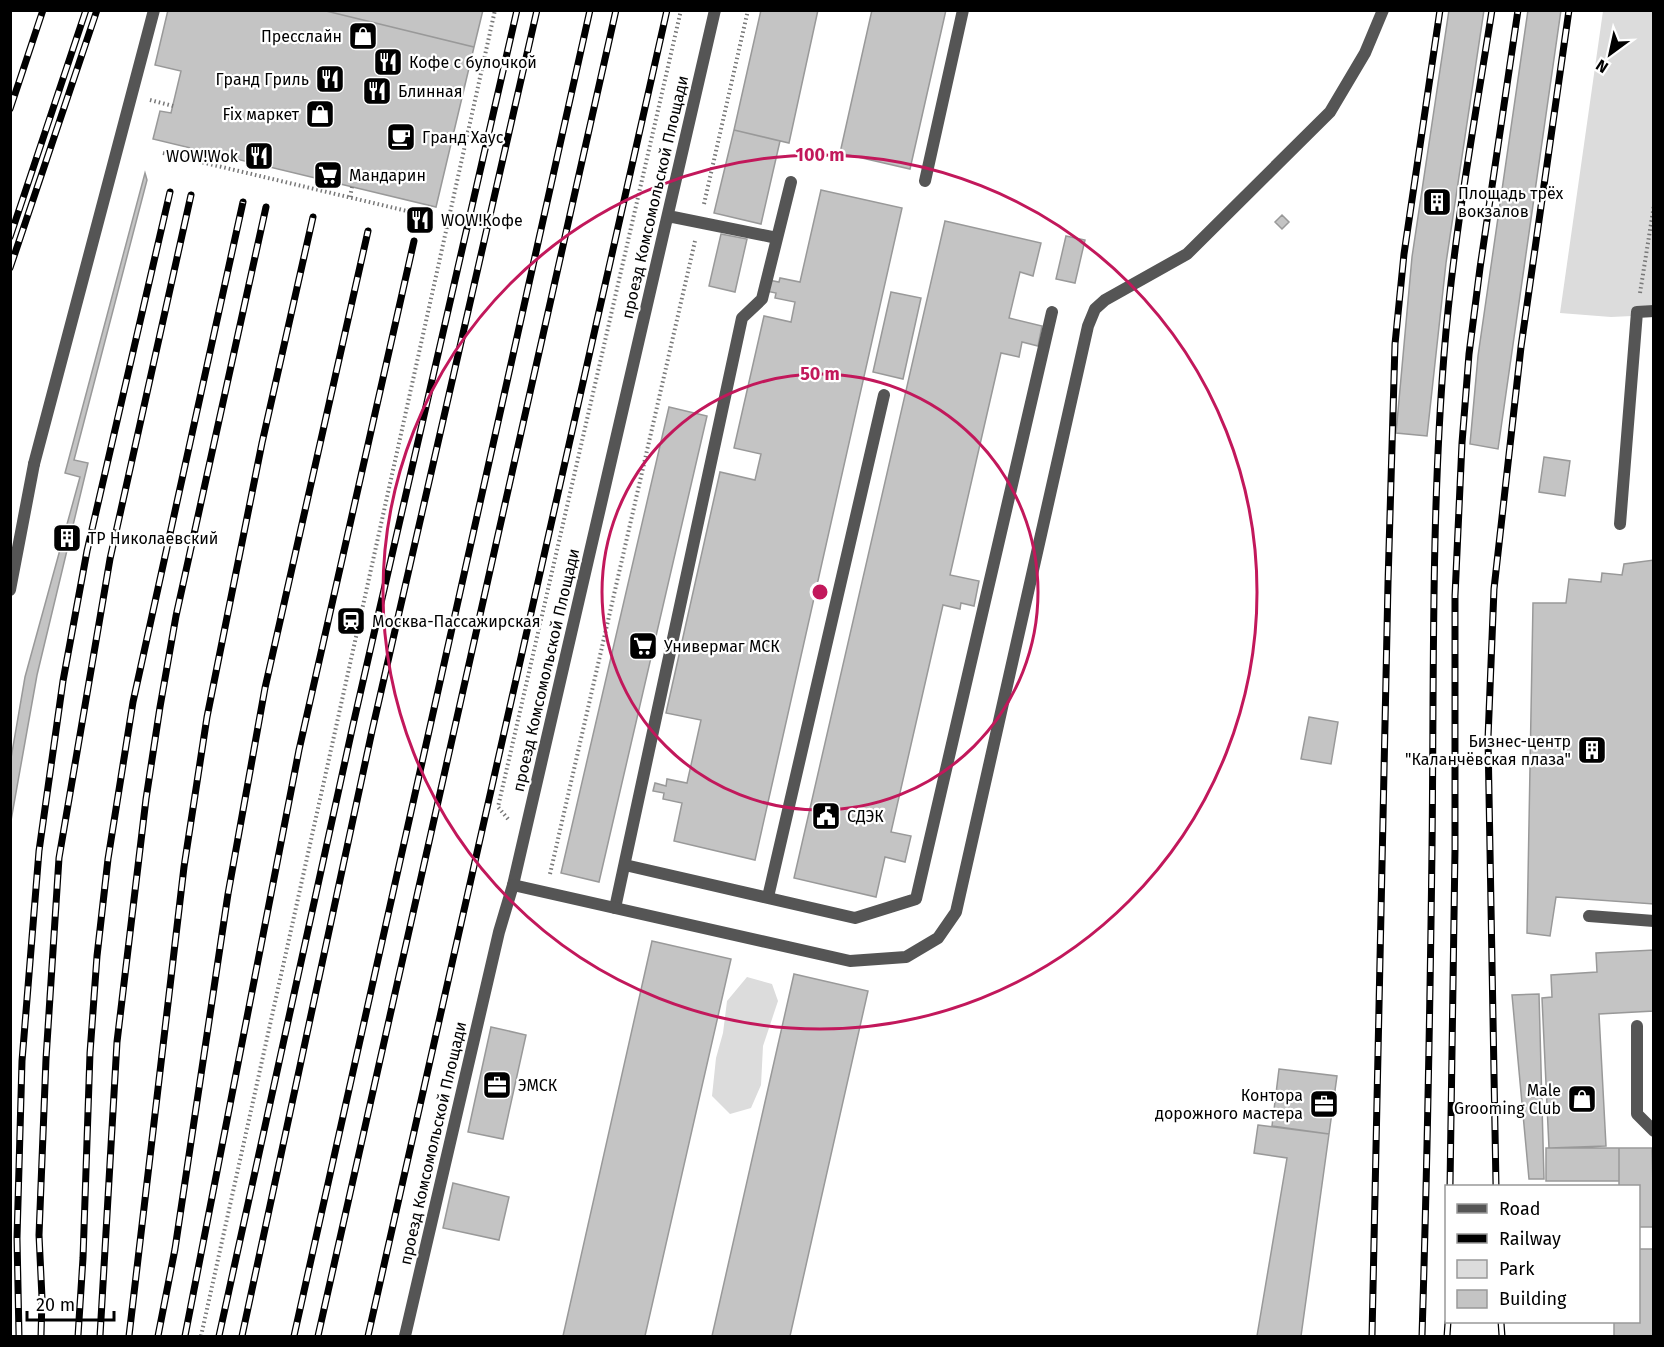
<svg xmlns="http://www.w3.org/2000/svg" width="1664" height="1347" font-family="'Fira Sans',sans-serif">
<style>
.green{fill:#dcdcdc}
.building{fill:#c4c4c4;stroke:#999;stroke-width:1.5}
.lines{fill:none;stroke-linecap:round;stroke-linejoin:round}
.path{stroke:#777;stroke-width:4;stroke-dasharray:1.5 3;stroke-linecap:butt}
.service{stroke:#555;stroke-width:12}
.minor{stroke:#555;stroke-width:12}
.rail-casing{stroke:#000;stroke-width:7}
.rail{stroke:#fff;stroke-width:4.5;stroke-dasharray:14;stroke-linecap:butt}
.ring{fill:none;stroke:#c2185b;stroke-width:3}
.labels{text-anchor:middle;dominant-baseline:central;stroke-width:4.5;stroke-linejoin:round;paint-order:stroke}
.poi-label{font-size:16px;fill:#000;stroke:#fff;text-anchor:start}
.street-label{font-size:16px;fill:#000;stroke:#fff}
.centre{fill:#c2185b;stroke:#fff;stroke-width:3}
.ring-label{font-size:18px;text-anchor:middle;font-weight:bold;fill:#c2185b;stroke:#fff;stroke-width:4.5;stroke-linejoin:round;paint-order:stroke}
</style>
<rect width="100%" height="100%" fill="#fff"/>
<path class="green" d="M1603 11H1653V315L1611 317 1560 313Z
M747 977 772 984 778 1001 763 1046 761 1085 751 1108 730 1114 712 1096 716 1058 723 1033 727 1001Z"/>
<path class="building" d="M168 10H322L474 47 436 207 153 139 160 111 171 113 181 71 155 65Z
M322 10H483L474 47Z
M761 10H818L789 143 734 130Z
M872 10H946L910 169 840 153Z
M1449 10H1484L1446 263 1427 436 1396 433 1412 257Z
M1528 10H1561L1498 449 1470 444 1478 356Z
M734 130 780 141 761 224 714 213Z
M145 173 147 180 74 460 88 463 37 675 10 826V764L25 677 80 477 65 473Z
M821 190 902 208 755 860 674 841 682 803 663 799 664 793 653 791 655 783 666 786 667 779 687 783 701 720 666 713 720 472 755 480 761 454 734 448 764 316 791 322 795 302 775 298 776 293 766 291 769 280 779 282 780 278 800 282Z
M1282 215 1289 222 1282 229 1275 222Z
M945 221 1041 243 1033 276 1020 272 1009 318 1042 326 1038 346 1022 342 1019 357 1001 353 950 575 979 581 974 606 961 603 960 609 943 605 891 832 911 836 905 862 885 857 876 897 794 878Z
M721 234 747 239 735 292 709 286Z
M1066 236 1085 240 1075 283 1056 279Z
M891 292 921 298 903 379 873 372Z
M669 407 707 416 599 882 561 873Z
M1544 457 1570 461 1565 496 1539 492Z
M1654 560V904L1556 897 1550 936 1527 933 1533 603H1566L1569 579 1601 582 1602 573 1622 575 1624 564Z
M1309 717 1338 722 1331 764 1301 759Z
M652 941 731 959 645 1336H563Z
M1654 950V1011L1599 1014 1606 1146 1549 1148 1542 998 1552 997 1551 975 1597 972 1596 953Z
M794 974 868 991 790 1336H712Z
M1539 994 1544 1179H1529L1512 995Z
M491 1027 526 1035 503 1139 468 1132Z
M1279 1069 1337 1076 1329 1134 1272 1126Z
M1258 1125 1329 1134 1301 1336H1257L1287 1158 1254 1153Z
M1546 1148H1619V1181H1546Z
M1619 1148H1652L1654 1227H1638V1186H1619Z
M453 1183 509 1197 499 1240 443 1228Z
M1638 1249H1654V1336H1614V1322H1638Z"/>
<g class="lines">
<path class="path" d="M150 100 173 106
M163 153 407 211
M350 197 352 187
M704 204 748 10
M1640 293 1654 205
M508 819 498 807 681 10
M550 874 695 241
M201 1336 495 10"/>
<path class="service" d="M925 181 963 10
M668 216 777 238
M34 464 154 10
M1620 524 1637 312 1654 311
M625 865 855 918 916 899 1052 312
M513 885 715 10
M768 897 884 395
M615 908 742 318 762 299 791 182
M1589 916 1654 921
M1637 1026V1114L1654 1131"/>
<path class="minor" d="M10 590 34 464
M405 1336 499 932 513 885 850 961 906 957 938 938 956 912 1088 326 1095 309 1105 300 1187 254 1330 112 1365 53 1383 10"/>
<g class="rail-casing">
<path id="rail" d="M10 109 43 10
M10 237 86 10
M10 268 97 10
M1450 1186 1455 850V596L1462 443 1469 354 1480 268 1518 10
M1496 1186 1488 738 1494 589 1521 347 1569 10
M1501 1322 1502 1336
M19 1336 17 1238 22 1061 39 851 63 681 87 551 170 192
M41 1336 42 1298 39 1235 46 1059 59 858 110 559 191 195
M78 1336 83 1258 90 1053 97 956 108 859 133 702 243 202
M100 1336 117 1042 146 799 160 707 176 616 266 207
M129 1336 184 867 207 717 262 443 313 217
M158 1336 175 1249 228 894 265 688 368 231
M185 1336 299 750 414 241
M219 1336 353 725 517 10
M242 1336 372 731 537 10
M294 1336 590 10
M318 1336 616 10
M368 1336 667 10
M1372 1336 1388 583 1395 344 1404 254 1440 10
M1422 1336C1427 1174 1430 1011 1432 849 1434 684 1431 519 1444 355 1453 239 1474 125 1492 10
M1447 1336 1448 1322"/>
</g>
<use href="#rail" class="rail"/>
</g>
<g class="ring">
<circle cx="820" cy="592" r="218"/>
<circle cx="820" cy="592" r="437"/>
</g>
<defs>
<g id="shop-square" transform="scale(1.5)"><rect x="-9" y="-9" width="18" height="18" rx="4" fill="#000" stroke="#fff"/><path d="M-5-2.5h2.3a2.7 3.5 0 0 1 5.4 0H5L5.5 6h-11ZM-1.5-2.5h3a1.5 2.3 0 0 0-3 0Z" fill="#fff"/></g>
<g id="restaurant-square" transform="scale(1.5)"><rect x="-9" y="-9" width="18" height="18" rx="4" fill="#000" stroke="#fff"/><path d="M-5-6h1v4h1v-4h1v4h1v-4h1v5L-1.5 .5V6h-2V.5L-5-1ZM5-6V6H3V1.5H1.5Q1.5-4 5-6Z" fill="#fff"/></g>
<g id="cafe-square" transform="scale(1.5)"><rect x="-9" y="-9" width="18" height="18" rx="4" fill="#000" stroke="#fff"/><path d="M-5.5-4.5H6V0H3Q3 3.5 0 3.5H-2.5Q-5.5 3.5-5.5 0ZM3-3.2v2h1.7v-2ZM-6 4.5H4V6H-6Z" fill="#fff"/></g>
<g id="supermarket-square" transform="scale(1.5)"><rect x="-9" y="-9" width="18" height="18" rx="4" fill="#000" stroke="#fff"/><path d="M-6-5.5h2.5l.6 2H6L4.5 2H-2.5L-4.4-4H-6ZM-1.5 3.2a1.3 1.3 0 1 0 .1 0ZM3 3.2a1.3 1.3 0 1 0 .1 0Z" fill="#fff"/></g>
<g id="building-square" transform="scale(1.5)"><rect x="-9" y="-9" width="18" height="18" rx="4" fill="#000" stroke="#fff"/><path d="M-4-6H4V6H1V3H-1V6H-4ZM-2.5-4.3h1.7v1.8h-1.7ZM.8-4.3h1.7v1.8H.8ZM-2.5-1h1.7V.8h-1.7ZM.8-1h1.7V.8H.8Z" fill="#fff"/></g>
<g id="station-square" transform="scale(1.5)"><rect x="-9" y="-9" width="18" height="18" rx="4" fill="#000" stroke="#fff"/><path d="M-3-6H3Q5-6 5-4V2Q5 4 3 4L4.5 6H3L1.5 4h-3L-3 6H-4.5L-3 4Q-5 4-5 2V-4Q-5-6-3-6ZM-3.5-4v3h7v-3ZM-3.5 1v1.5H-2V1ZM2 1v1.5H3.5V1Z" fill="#fff"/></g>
<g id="civic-square" transform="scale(1.5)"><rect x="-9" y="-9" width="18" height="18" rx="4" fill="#000" stroke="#fff"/><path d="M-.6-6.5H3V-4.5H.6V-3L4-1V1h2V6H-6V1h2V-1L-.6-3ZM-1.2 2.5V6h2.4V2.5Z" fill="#fff"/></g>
<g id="office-square" transform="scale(1.5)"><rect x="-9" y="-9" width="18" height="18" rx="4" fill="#000" stroke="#fff"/><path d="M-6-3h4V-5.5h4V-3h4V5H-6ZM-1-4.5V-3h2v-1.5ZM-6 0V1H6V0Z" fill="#fff"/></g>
</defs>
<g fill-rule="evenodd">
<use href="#shop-square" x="363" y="36"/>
<use href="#restaurant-square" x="388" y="62"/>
<use href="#restaurant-square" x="330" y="79"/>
<use href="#restaurant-square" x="377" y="91"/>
<use href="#shop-square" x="320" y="114"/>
<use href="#cafe-square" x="401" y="137"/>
<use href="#restaurant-square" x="259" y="156"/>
<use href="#supermarket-square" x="328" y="175"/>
<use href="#building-square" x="1437" y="202"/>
<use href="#restaurant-square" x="420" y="220"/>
<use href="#building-square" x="67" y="538"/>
<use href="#station-square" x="351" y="621"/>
<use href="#supermarket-square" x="643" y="646"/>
<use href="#building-square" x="1592" y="750"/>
<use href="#civic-square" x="826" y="816"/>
<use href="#office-square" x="497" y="1085"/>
<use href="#shop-square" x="1582" y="1099"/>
<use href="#office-square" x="1324" y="1104"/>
</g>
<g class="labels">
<g class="poi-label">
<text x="342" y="36" text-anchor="end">Пресслайн</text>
<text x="409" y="62">Кофе с булочкой</text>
<text x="309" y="79" text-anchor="end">Гранд Гриль</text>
<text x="398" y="91">Блинная</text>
<text x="299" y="114" text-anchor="end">Fix маркет</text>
<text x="422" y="137">Гранд Хаус</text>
<text x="238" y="156" text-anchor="end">WOW!Wok</text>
<text x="349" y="175">Мандарин</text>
<text x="1458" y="193">Площадь трёх<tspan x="1458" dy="18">вокзалов</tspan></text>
<text x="441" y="220">WOW!Кофе</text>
<text x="88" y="538">ТР Николаевский</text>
<text x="372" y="621">Москва-Пассажирская</text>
<text x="664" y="646">Универмаг МСК</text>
<text x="1571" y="741" text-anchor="end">Бизнес-центр<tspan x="1571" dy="18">"Каланчёвская плаза"</tspan></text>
<text x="847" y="816">СДЭК</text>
<text x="518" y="1085">ЭМСК</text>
<text x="1561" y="1090" text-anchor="end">Male<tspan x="1561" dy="18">Grooming Club</tspan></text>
<text x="1303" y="1095" text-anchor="end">Контора<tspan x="1303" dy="18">дорожного мастера</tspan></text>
</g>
<g class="street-label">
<text transform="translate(655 197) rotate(-77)">проезд Комсомольской Площади</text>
<text transform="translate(546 670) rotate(-77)">проезд Комсомольской Площади</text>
<text transform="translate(433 1143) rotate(-77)">проезд Комсомольской Площади</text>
</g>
</g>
<circle cx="820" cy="592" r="9" class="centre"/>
<g class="ring-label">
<text x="820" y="161">100 m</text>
<text x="820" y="380">50 m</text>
</g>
<rect width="1664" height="1347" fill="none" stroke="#000000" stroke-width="24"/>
<rect x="1445" y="1185" width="195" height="138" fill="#ffffff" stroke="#999999" stroke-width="1.5"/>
<rect x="1457" y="1204" width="30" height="9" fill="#555555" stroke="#999999" stroke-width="1.5"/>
<text x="1499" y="1215" font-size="18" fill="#000000">Road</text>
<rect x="1457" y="1234" width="30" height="9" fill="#000000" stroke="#999999" stroke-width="1.5"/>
<text x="1499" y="1245" font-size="18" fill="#000000">Railway</text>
<rect x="1457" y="1260" width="30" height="18" fill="#dcdcdc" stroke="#999999" stroke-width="1.5"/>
<text x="1499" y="1275" font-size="18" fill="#000000">Park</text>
<rect x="1457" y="1290" width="30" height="18" fill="#c4c4c4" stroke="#999999" stroke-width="1.5"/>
<text x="1499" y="1305" font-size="18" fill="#000000">Building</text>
<g transform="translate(1610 54) rotate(213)" stroke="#ffffff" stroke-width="4.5" paint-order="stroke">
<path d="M0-4.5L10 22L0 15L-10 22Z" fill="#000000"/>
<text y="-9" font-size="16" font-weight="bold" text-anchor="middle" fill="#000000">N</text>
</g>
<path d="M27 1311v9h87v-9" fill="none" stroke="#000000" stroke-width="3"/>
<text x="36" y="1311" font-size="18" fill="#000000" stroke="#ffffff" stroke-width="4.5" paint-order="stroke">20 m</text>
</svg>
